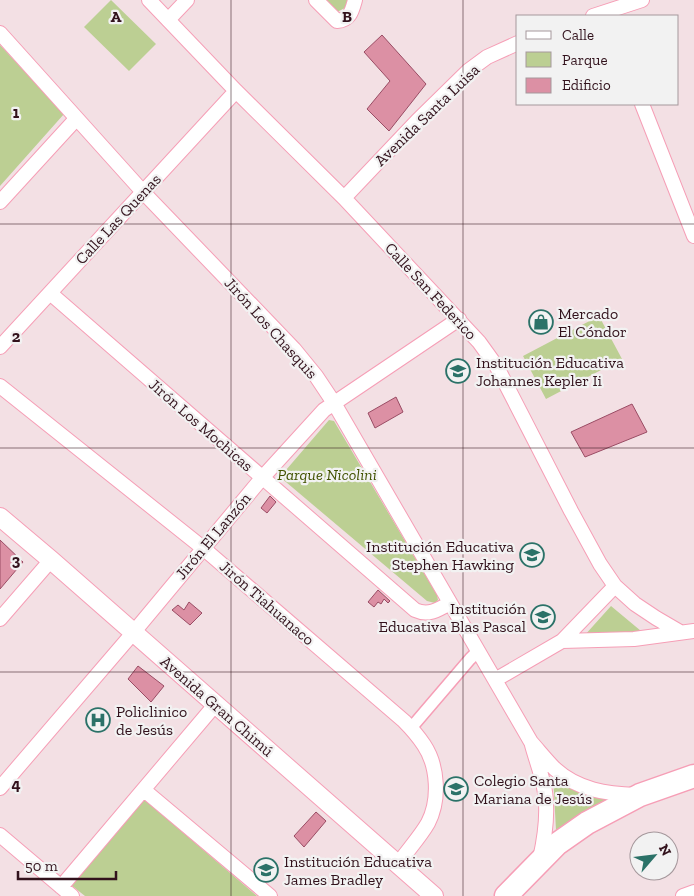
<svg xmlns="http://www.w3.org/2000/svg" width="694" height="896" font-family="'Zilla Slab',serif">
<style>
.green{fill:#bccf93}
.building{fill:#dc90a4;stroke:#9a4c64}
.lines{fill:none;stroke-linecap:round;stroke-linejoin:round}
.pedestrian-casing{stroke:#f69eb6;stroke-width:14}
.minor-casing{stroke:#f69eb6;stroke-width:16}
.tertiary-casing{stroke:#f69eb6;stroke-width:20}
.primary-casing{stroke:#f69eb6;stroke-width:25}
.pedestrian{stroke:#fff;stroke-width:11}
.minor{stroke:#fff;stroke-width:14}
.tertiary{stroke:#fff;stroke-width:18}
.primary{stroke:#fff;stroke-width:22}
.grid{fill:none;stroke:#32121c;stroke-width:1;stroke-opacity:0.55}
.labels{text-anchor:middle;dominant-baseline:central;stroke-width:4.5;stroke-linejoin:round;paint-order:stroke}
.street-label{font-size:16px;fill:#32121c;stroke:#f2f2f2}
.poi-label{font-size:16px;fill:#32121c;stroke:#f2f2f2;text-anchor:start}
.park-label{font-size:16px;font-style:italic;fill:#415200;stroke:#f2f2f2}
.grid-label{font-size:16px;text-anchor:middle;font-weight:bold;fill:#32121c;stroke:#f2f2f2;stroke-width:4.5;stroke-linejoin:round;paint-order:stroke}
</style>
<rect width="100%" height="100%" fill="#f3e0e4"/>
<path class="green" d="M111 0 156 44 129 71 84 27Z
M325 0H349L347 7 337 12Z
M0 45 64 114 0 186Z
M599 316 622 359 546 399 523 356Z
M329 420 334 421 437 595 438 600 435 603 427 601 280 477Z
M611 606 641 631 584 636Z
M553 775 587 792 607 799 556 830Z
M144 799 257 896H85L71 885Z"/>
<path class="building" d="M382 35 426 84 389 131 367 109 390 81 364 52Z
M396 397 403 412 375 428 368 413Z
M632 404 647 432 585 457 571 432Z
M270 496 276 502 267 513 261 508Z
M0 540 23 562 0 589Z
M378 590 390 601 388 603 384 599 381 604 378 602 374 607 368 602Z
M189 602 202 613 190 625 172 610 178 605 184 610Z
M138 666 164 686 151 702 128 679Z
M316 812 326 821 304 847 294 836Z"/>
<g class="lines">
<g class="pedestrian-casing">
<path id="pedestrian" d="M411 728 470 659 478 651"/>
</g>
<g class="minor-casing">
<path id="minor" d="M149 0 236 91 344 198 479 342 497 367 571 511 600 564 615 586 635 604 656 618 680 632
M316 0 337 21C350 20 352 11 355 0
M593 16 642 0
M168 20 187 0
M0 33 143 192 294 349 316 376 334 403 531 742C539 751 547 761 555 769 578 790 607 794 636 795
M642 104 694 236
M344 198 417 121 468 71 487 57 518 43
M0 202 76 119
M50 293 415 610C428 616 438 610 450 603
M0 347 236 91
M0 386 203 548 404 721C411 728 418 736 424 745 438 766 440 800 428 823 420 837 407 851 398 864
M0 619 51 560
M562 641 615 586
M495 680 562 641 634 639 694 631
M532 745C537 764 546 784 546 804 547 822 544 841 540 859
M0 788 133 633 262 478 324 410 459 319
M144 790 270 896
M0 835 72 896
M61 887 215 705
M683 896 694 892"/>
</g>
<g class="tertiary-casing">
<path id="tertiary" d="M0 517 51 560 434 896"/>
</g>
<g class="primary-casing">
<path id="primary" d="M506 896 557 844 587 823 640 795 694 776"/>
</g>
<use href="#pedestrian" class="pedestrian"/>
<use href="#minor" class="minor"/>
<use href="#tertiary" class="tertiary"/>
<use href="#primary" class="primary"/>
</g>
<path class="grid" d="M231 0V896M463 0V896M0 224H694M0 448H694M0 672H694"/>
<defs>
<g id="shop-ring" transform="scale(1.25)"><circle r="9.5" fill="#f2f2f2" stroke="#2b7268" stroke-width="1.5"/><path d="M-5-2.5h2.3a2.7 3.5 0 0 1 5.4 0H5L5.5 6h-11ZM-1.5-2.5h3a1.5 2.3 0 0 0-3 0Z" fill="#2b7268"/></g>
<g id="school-ring" transform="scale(1.25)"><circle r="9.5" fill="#f2f2f2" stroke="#2b7268" stroke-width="1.5"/><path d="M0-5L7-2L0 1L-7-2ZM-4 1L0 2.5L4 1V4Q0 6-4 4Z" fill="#2b7268"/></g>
<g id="hospital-ring" transform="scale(1.25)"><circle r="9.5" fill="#f2f2f2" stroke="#2b7268" stroke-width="1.5"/><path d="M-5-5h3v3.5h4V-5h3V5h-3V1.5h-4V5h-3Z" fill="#2b7268"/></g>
</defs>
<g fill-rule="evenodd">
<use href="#shop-ring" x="541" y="322"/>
<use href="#school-ring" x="458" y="371"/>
<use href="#school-ring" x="532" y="555"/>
<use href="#school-ring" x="543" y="617"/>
<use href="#hospital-ring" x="98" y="720"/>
<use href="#school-ring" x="456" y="789"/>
<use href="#school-ring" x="266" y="870"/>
</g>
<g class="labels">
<g class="street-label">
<text transform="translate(427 115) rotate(-44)">Avenida Santa Luisa</text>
<text transform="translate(118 219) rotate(-47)">Calle Las Quenas</text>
<text transform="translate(431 291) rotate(47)">Calle San Federico</text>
<text transform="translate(271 328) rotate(48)">Jirón Los Chasquis</text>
<text transform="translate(201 425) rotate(41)">Jirón Los Mochicas</text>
<text transform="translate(213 536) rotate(-50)">Jirón El Lanzón</text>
<text transform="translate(267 603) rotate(41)">Jirón Tiahuanaco</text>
<text transform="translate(217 706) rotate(41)">Avenida Gran Chimú</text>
</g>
<g class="poi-label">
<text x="558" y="313">Mercado<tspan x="558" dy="18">El Cóndor</tspan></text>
<text x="476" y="362">Institución Educativa<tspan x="476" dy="18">Johannes Kepler Ii</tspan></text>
<text x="514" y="546" text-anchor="end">Institución Educativa<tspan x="514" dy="18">Stephen Hawking</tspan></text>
<text x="526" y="608" text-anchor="end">Institución<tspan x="526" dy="18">Educativa Blas Pascal</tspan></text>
<text x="116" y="711">Policlinico<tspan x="116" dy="18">de Jesús</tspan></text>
<text x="474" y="780">Colegio Santa<tspan x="474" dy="18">Mariana de Jesús</tspan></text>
<text x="284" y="861">Institución Educativa<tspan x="284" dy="18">James Bradley</tspan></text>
</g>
<g class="park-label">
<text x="327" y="474">Parque Nicolini</text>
</g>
</g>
<g class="grid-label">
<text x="116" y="22">A</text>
<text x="347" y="22">B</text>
<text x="16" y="118">1</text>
<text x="16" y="342">2</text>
<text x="16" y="566">3</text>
<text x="16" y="790">4</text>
</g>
<rect x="516" y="15" width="162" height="90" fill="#f2f2f2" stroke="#a5989c"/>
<rect x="526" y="31" width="25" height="8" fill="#ffffff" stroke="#a5989c"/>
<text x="562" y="40" font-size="15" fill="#32121c">Calle</text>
<rect x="526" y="52" width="25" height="15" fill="#bccf93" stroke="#a5989c"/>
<text x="562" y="65" font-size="15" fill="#32121c">Parque</text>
<rect x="526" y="78" width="25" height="15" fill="#dc90a4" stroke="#a5989c"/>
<text x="562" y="90" font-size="15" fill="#32121c">Edificio</text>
<g transform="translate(654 856) rotate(62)"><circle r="24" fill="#f2f2f2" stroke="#a5989c"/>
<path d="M0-4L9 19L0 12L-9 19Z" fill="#2b7268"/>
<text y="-8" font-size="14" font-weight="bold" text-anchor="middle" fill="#32121c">N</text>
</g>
<path d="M18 871v8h98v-8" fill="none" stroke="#32121c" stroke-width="2.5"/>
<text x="25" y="871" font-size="15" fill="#32121c" stroke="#f2f2f2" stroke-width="4" paint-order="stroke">50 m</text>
</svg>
